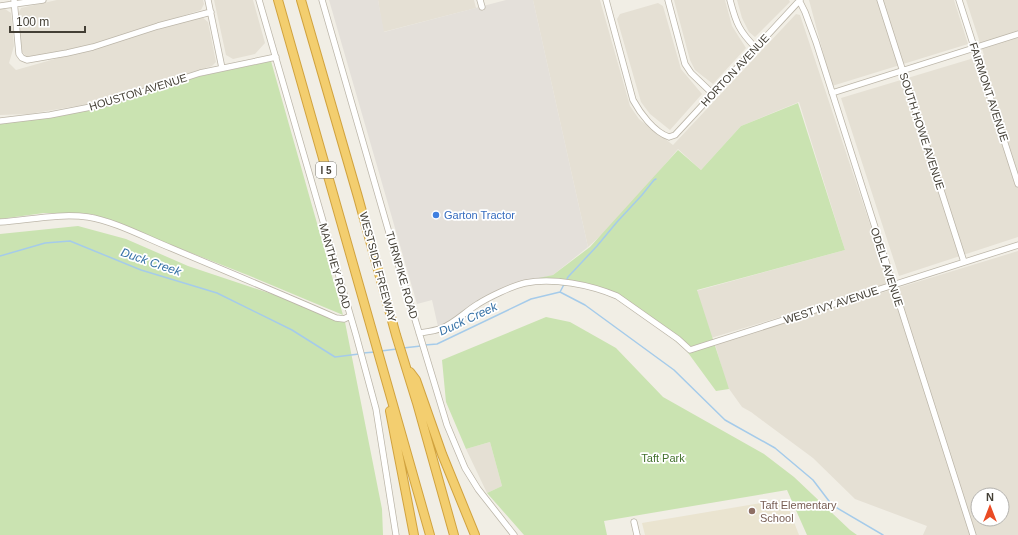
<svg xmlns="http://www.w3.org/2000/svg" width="1018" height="535" font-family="Arial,sans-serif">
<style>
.residential{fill:#e5e0d4;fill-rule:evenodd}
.industrial{fill:#e4e0da}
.education{fill:#eae4d0}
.green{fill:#cae3b1}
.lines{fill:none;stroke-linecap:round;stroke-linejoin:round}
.stream{stroke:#a5cbea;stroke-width:1.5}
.minor-casing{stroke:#bcb6a9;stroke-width:7}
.highway-casing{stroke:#d1a33f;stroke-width:10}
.minor{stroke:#fff;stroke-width:5.5}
.highway{stroke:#f3ce6f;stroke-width:8}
.shop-dot{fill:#3f7fe0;stroke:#fff;stroke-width:1.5}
.education-dot{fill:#8d6e63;stroke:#fff;stroke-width:1.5}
.labels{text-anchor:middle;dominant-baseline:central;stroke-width:3.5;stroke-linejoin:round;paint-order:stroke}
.shield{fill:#fff;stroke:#7b7972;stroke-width:1}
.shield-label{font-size:10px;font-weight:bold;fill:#433f35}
.street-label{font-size:11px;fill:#433f35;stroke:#fff}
.shop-label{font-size:11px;fill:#366cbe;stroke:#fff;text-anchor:start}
.park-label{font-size:11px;fill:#43712d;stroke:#fff}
.education-label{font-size:11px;fill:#785e54;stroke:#fff;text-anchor:start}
.water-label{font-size:12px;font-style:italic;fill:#3772a7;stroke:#fff}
</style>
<rect width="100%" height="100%" fill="#f1eee5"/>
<path class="residential" d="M57 0H203L204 4 201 10 93 44 43 55 27 57 22 52 18 14 21 8Z
M214 0H253L265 43 255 54 233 59 226 55Z
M378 0H474L476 8 383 32Z
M533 0H600L630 106 639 119 673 145 796 14 800 15 890 284 711 338 696 291 845 250 799 102 741 126 701 170 678 149 616 222 588 247Z
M674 0H725L732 26 746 48 713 84 695 70 690 60Z
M737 0H789L790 2 755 37 749 32 742 18Z
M809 0H954L968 44 832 86Z
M966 0H1018V237L899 276 841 98 984 55Z
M658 3 663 6 681 69 702 94 670 130 650 114 641 102 617 19 620 14Z
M0 9H5L11 13 14 46 9 63 16 70 202 17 208 22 216 62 212 66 129 92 83 105 29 114 0 115Z
M1018 251V535H923L927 526 855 499 813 458 751 412 742 407 727 386 715 344ZM978 495H1002V519H978Z
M490 442 502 486 487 493 466 449Z"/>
<path class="industrial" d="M329 0H378L384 32 506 0H533L588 247 553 275 513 285 439 331 432 300 417 304Z"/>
<path class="education" d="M785 499 799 535H645L642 523Z"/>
<path class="green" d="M271 61 343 315 250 276 92 214 44 213 0 219V124L97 109 196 77Z
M798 103 845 250 697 290 729 389 716 391 686 350 636 308 597 289 524 281 553 275 590 247 678 150 701 170 741 126Z
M78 226 126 239 188 266 296 302 345 322 382 509 383 535H0V234Z
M546 317 570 322 616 348 663 397 764 454 794 477 850 530 857 535H807L787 490 604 521 607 535H524L487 493 502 486 490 442 466 449 446 402 442 360Z"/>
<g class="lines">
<path class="stream" d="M0 256 45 243 70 241 141 270 217 293 292 330 335 357 359 354
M560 292 568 277 597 246 617 222 642 195 654 180 656 179
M425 345 437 344 531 299 560 292 585 305 674 370 725 420 775 448 813 480 832 505 883 535
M403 348 421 346
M381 351 397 349
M363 353 375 352"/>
<g class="minor-casing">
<path id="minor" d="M14 0 19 54 22 58 27 60 67 53 93 47 158 26 211 12
M208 0 222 68
M259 0 356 335 376 409 396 535
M322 0 394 250 447 425 465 468 478 489 514 535
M480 0 482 7
M606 0 633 100C640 113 654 132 669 137L675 135 800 0
M668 0 685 64 691 73 713 94
M730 0C736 23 739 31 756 48
M799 0 805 12 816 42 973 535
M880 0 964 262
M959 0 1018 184
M0 6 43 0
M832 93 1018 34
M0 121 50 115 101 105 200 73 276 57
M0 222C29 220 59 213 88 217 114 221 146 238 171 248 226 271 281 294 336 318L344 319 350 316
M419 333C426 332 435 331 442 328 455 323 466 311 478 304 489 297 512 286 525 283 553 277 591 285 617 296L678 339 690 350 1018 245
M634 522 637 535"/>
</g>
<g class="highway-casing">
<path id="highway" d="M278 0 430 535
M301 0 358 197 396 335 417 403 454 535
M410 372 416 380 442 454 475 535
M390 411 414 535"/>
</g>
<use href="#minor" class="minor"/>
<use href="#highway" class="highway"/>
</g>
<circle class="shop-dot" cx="436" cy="215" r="4"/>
<circle class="education-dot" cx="752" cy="511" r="4"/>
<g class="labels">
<rect class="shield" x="316" y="162" width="20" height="16" rx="3"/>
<g class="shield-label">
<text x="326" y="170">I 5</text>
</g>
<g class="street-label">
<text transform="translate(735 70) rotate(-47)">HORTON AVENUE</text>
<text transform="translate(138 92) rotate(-17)">HOUSTON AVENUE</text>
<text transform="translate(989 92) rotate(72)">FAIRMONT AVENUE</text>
<text transform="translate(922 131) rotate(72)">SOUTH HOWE AVENUE</text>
<text transform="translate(335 266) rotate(74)">MANTHEY ROAD</text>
<text transform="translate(378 267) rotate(75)">WESTSIDE FREEWAY</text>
<text transform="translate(887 267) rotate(72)">ODELL AVENUE</text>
<text transform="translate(402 275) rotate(74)">TURNPIKE ROAD</text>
<text transform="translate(831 305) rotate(-18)">WEST IVY AVENUE</text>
</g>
<g class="shop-label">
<text x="444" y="215">Garton Tractor</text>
</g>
<g class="park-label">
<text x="663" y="458">Taft Park</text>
</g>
<g class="education-label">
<text x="760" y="505">Taft Elementary<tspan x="760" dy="13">School</tspan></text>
</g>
<g class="water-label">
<text transform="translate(151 262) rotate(19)">Duck Creek</text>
<text transform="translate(468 319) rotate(-25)">Duck Creek</text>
</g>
</g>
<g transform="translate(990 507)"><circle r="19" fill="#ffffff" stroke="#b4b2ae"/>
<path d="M0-3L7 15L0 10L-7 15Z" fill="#ea4b24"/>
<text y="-6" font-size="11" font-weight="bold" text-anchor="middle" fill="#433f35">N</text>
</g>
<path d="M10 26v6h75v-6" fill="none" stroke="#433f35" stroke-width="2"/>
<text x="16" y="26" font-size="12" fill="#433f35" stroke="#ffffff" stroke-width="3" paint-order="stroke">100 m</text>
</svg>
